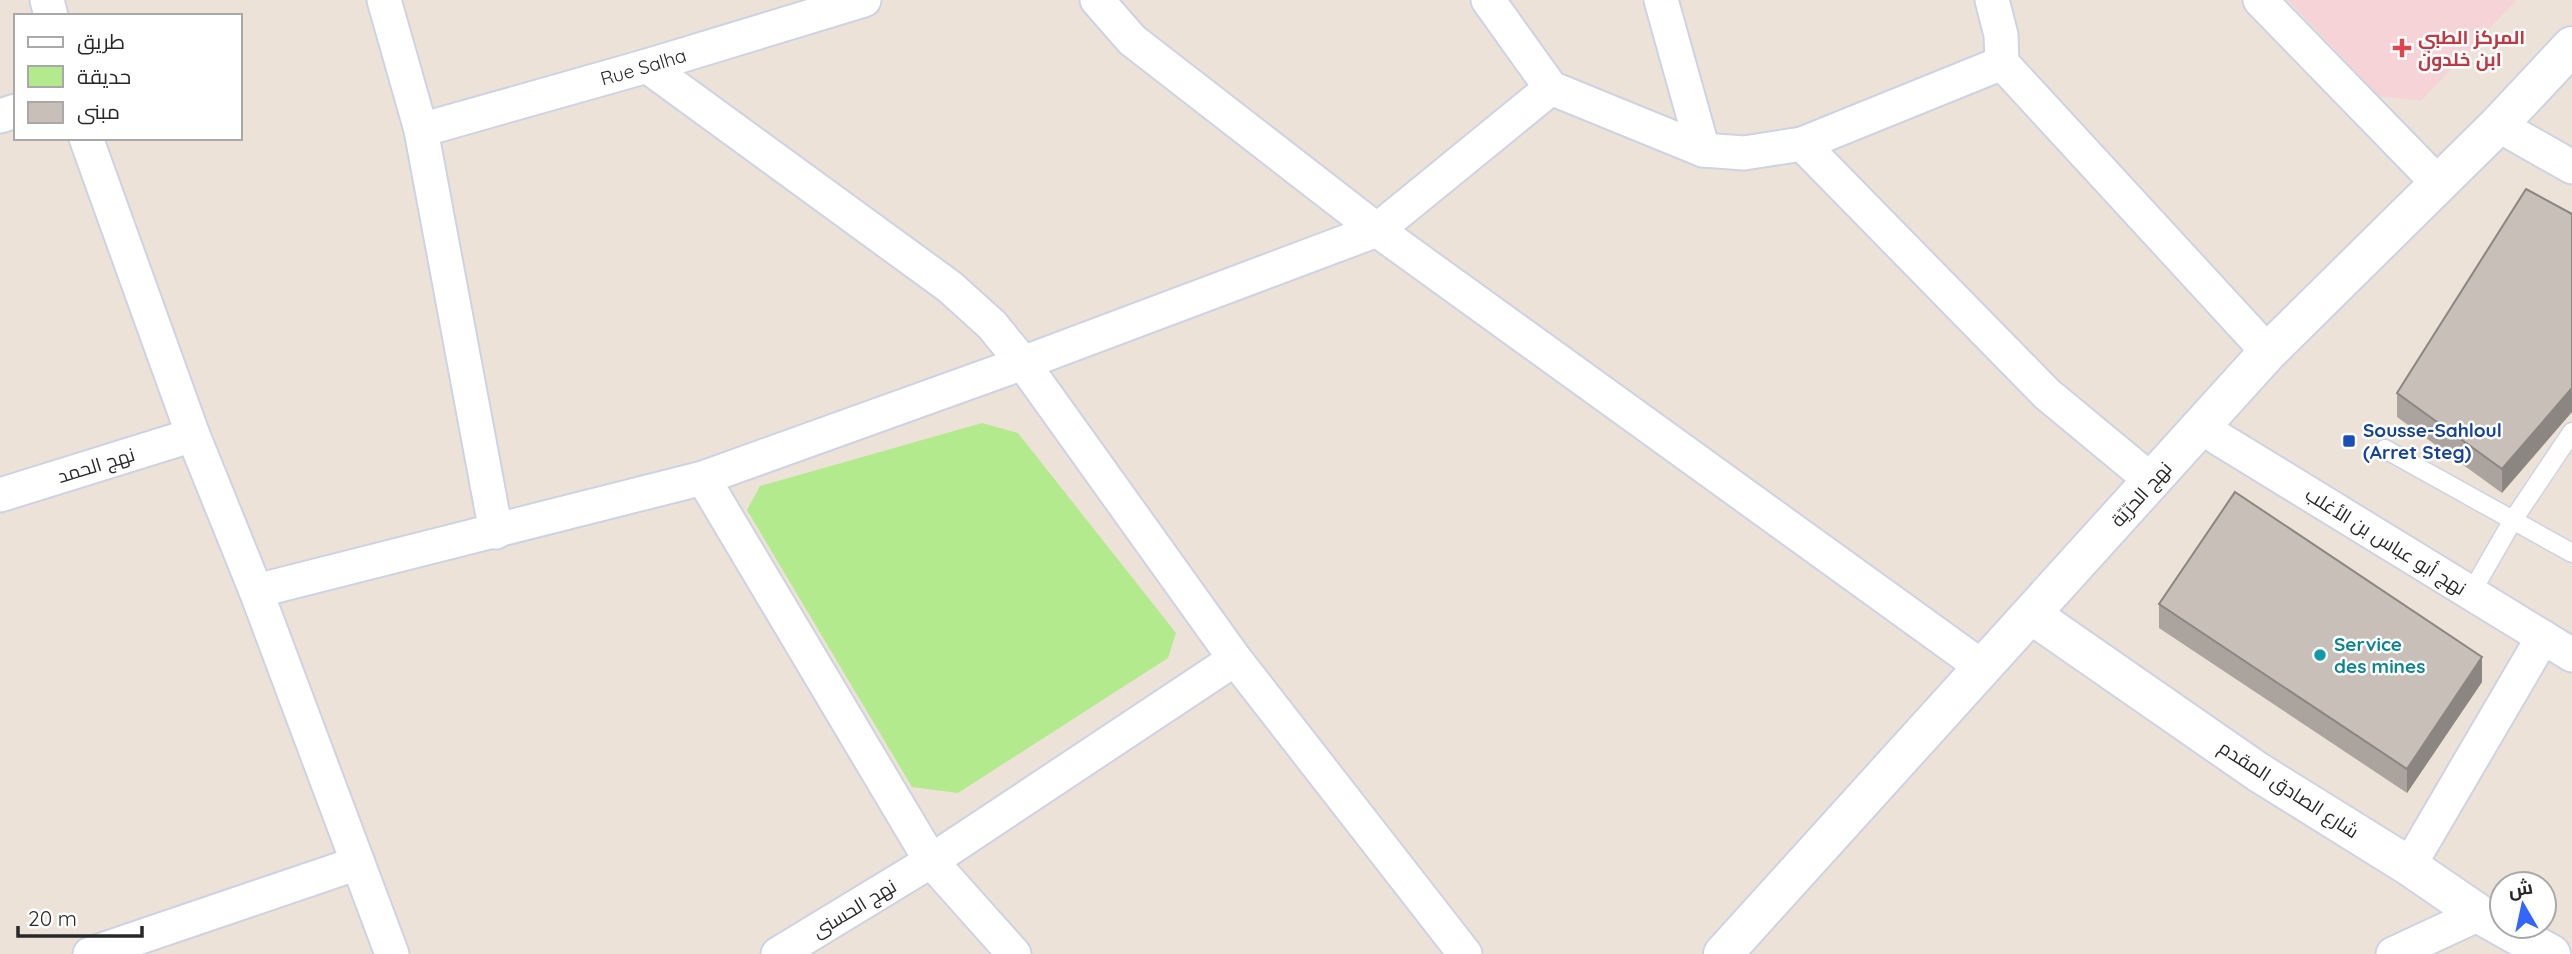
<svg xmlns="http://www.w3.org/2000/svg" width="2572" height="954" font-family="Quicksand,Cairo,sans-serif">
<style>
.medical{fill:#f5d3d7}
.green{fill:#b3ea8d}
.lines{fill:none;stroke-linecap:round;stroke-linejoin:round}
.lane-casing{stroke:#cdd3e3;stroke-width:21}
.street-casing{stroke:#cdd3e3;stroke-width:37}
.secondary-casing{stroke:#cdd3e3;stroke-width:42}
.lane{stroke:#fff;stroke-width:18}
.street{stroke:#fff;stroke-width:33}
.secondary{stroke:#fff;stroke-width:38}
.wall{fill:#aba49e}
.shaded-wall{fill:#8b8681}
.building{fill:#c7bfb8;stroke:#8b8681;stroke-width:2}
.health-dot{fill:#e0444e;stroke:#fff;stroke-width:2.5}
.transit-dot{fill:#1a4fb4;stroke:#fff;stroke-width:2.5}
.culture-dot{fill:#0f9aa8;stroke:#fff;stroke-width:2.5}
.labels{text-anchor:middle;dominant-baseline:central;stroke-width:5;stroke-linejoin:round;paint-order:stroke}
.health-label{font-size:19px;font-weight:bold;fill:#be3a42;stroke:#fff;text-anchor:start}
.street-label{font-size:19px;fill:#282828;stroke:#fff}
.transit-label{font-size:19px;font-weight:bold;fill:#164399;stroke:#fff;text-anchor:start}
.culture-label{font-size:19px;font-weight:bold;fill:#0d838f;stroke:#fff;text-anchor:start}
</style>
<rect width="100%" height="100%" fill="#ede2d8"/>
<path class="medical" d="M2288 0H2516L2421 101 2379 96Z"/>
<path class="green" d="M982 423 1018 433 1176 633 1168 658 958 793 912 787 747 510 760 486Z"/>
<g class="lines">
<g class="lane-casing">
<path id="lane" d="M2385 449 2572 553
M2471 593 2513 520 2572 432"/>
</g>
<g class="street-casing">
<g id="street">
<path d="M47 0 51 16"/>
<path d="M384 0 421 130 496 532"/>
<path d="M1097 0 1132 40 1377 230 1982 667"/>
<path d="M1488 0 1551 88 1703 150 1744 153 1802 144 2002 63"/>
<path d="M1661 0 1703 150"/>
<path d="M1992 0 2001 35 2002 63 2268 352"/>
<path d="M2260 0 2438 183"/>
<path d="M647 66 950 287 992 325 1023 363 1235 659 1465 954"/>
<path d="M0 116 16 111"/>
<path d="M2498 125 2572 167"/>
<path id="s1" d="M421 130 647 66 864 0"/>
<path d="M86 138 193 435 256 591 392 954"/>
<path d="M1802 144 2047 394 2152 481"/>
<path d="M2200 427 2572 655"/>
<path d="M703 478 931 861 1014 954"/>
<path d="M0 495 193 435"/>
<path d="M256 591 703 478 1023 363 1377 230 1551 88"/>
<path d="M2409 866 2543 637"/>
<path d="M90 954 358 863"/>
<path d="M778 954 931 861 1235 659"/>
<path d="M2393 954 2479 914"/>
</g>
</g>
<g class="secondary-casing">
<path id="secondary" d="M2032 615 2258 772 2409 866 2479 914 2551 954
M1723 954 2268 352 2498 125 2572 46"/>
</g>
<use href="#lane" class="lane"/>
<use href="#street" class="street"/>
<use href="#secondary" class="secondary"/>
</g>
<path class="wall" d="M2526 189 2502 493 2397 417V393Z
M2159 604 2482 682 2407 793 2159 628Z"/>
<path class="shaded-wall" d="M2572 388V412L2502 493V469Z
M2482 657V682L2407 793V769Z"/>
<path class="building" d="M2526 189 2572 214V388L2502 469 2397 393Z
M2235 492 2482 657 2407 769 2159 604Z"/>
<path class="health-dot" d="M2398.5 37.5h7v7h7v7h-7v7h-7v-7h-7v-7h7z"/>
<rect class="transit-dot" x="2342" y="434" width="14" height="14" rx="3.5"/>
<circle class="culture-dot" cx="2320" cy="655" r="7"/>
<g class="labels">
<g class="health-label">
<text x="2418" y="37">المركز الطبي<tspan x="2418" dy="22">ابن خلدون</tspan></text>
</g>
<g class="street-label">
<text stroke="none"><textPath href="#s1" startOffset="231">Rue Salha</textPath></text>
<text transform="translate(96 465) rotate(-17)">نهج الحمد</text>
<text transform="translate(2141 494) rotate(-48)">نهج الحرّيّة</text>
<text transform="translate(2386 541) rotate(32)">نهج أبو عباس بن الأغلب</text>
<text transform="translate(2289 789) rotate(33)">شارع الصادق المقدم</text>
<text transform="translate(854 908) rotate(-31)">نهج الحسنى</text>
</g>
<g class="transit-label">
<text x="2363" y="430">Sousse-Sahloul<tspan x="2363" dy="22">(Arret Steg)</tspan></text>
</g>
<g class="culture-label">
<text x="2334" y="644">Service<tspan x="2334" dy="22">des mines</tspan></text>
</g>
</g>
<rect x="14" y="14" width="228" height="126" fill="#ffffff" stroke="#a9a9a9" stroke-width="2"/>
<rect x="28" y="37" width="35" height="10" fill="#ffffff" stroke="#a9a9a9" stroke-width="2"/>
<text x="77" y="49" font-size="21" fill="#282828">طريق</text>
<rect x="28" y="66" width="35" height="21" fill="#b3ea8d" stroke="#a9a9a9" stroke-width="2"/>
<text x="77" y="84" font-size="21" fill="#282828">حديقة</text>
<rect x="28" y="102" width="35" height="21" fill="#c7bfb8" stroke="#a9a9a9" stroke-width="2"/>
<text x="77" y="119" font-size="21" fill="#282828">مبنى</text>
<g transform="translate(2523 905) rotate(351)"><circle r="33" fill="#ffffff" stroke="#a9a9a9" stroke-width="2"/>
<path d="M0-5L12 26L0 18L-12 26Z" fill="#3266ff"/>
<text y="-10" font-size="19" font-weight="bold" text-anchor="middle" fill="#282828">ش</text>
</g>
<path d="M18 926v10h124v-10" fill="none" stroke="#282828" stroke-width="3.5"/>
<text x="28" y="926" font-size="21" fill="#282828" stroke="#ffffff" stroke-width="5" paint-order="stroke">20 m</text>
</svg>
